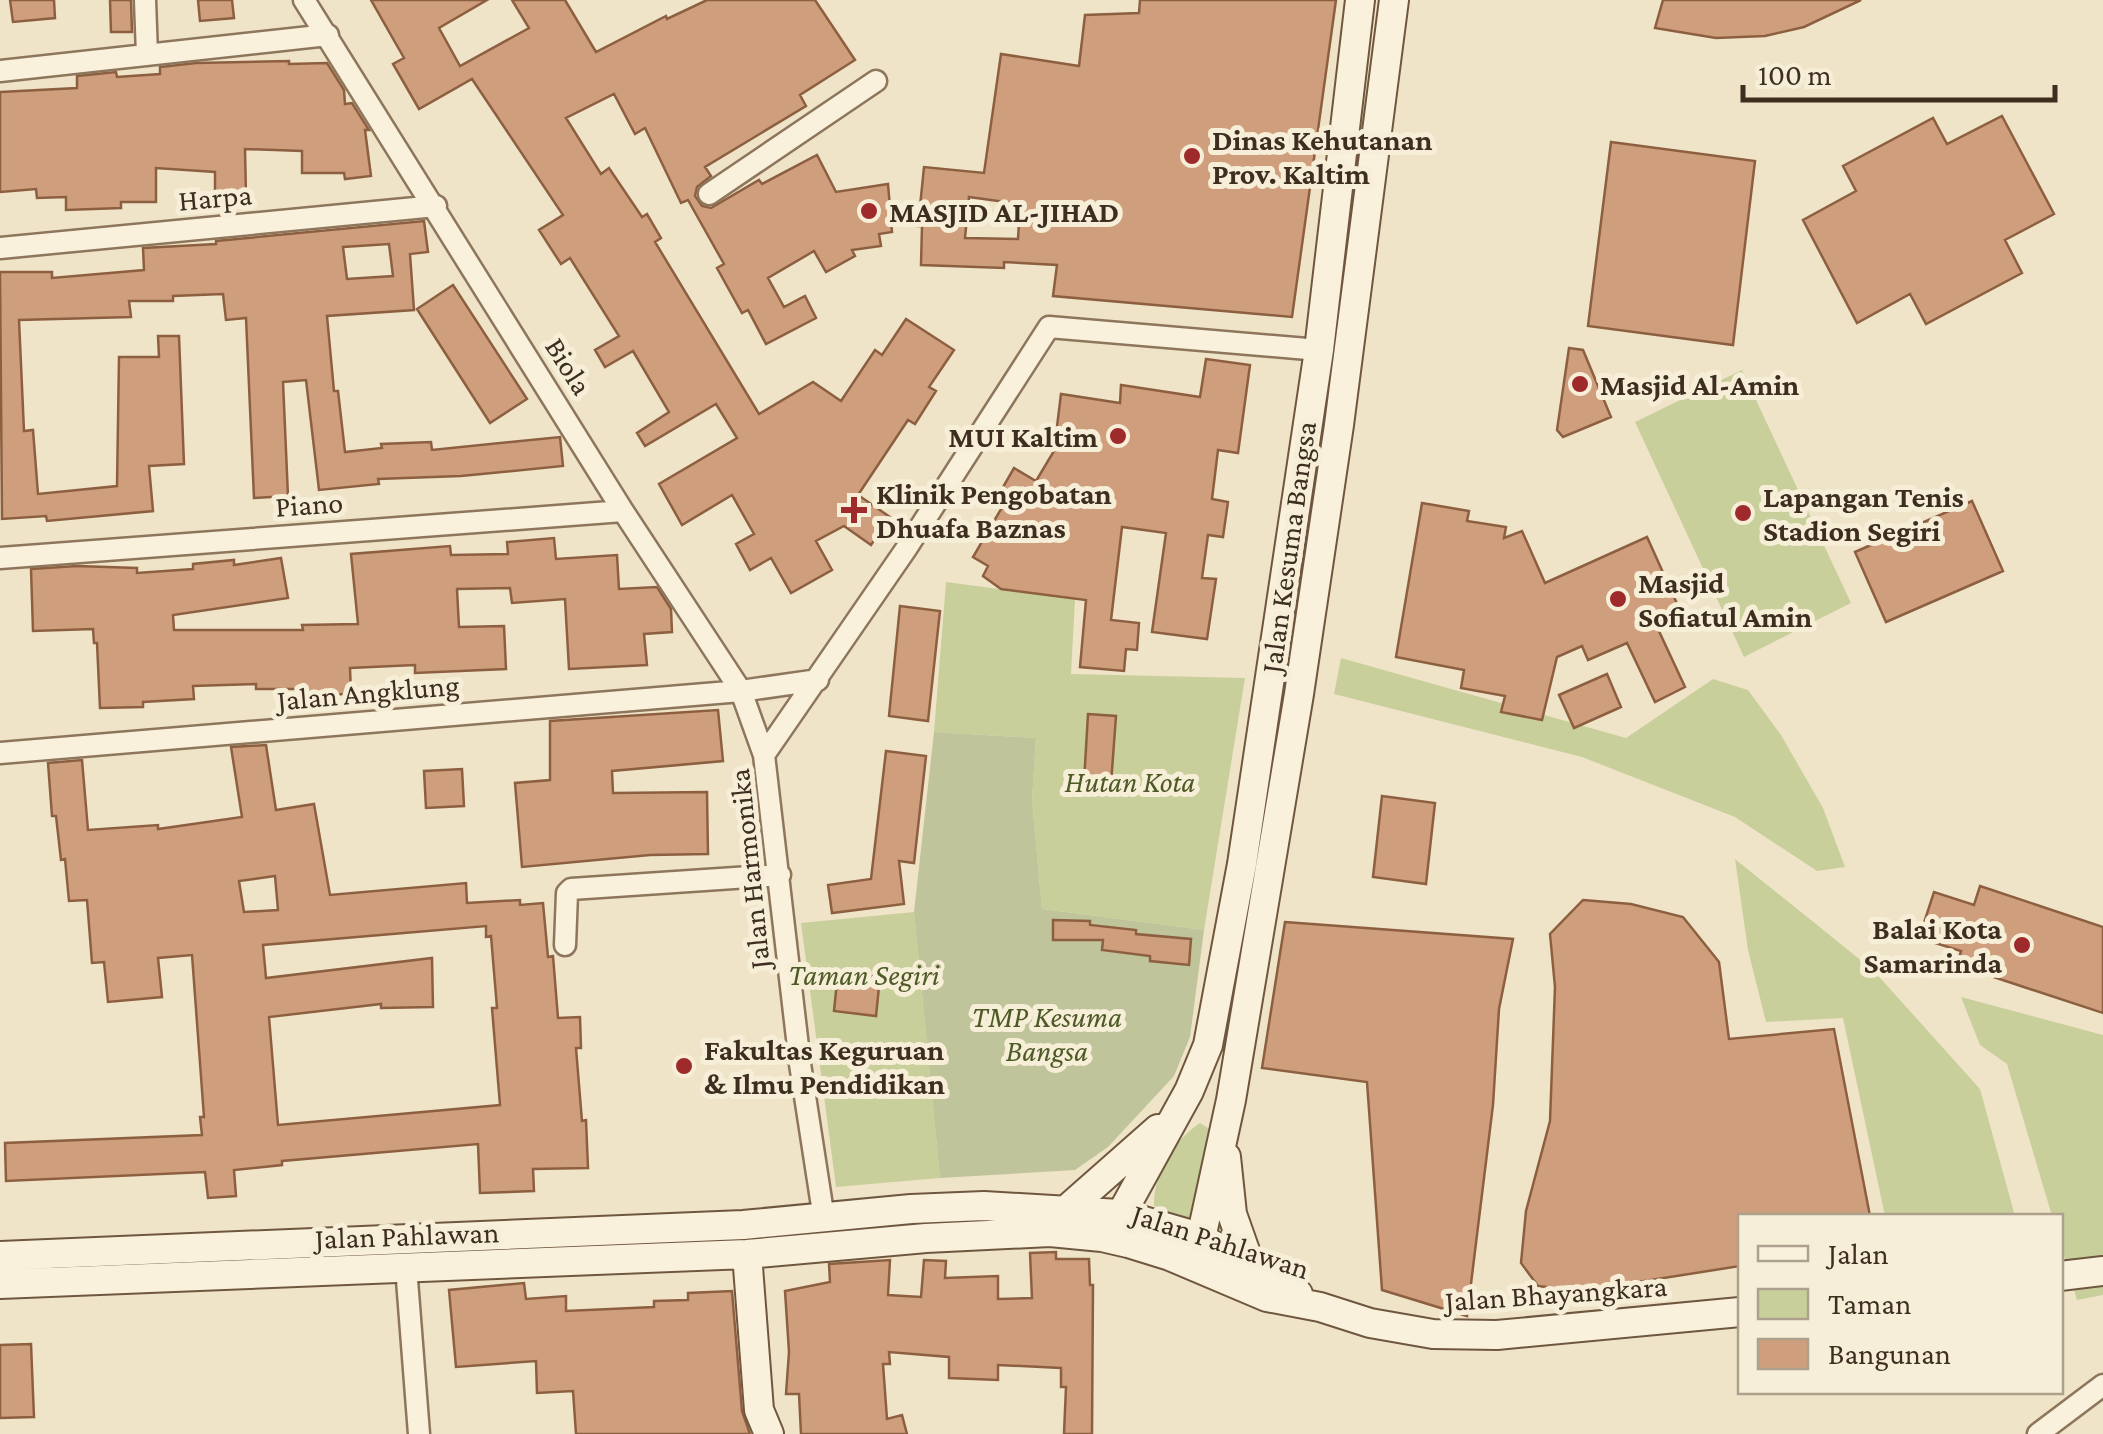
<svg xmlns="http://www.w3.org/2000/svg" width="2103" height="1434" font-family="'Crimson Pro',serif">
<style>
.green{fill:#c9cf9b}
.cemetery{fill:#bfc49a}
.building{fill:#cf9f7d;stroke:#8d5f41;stroke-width:2.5;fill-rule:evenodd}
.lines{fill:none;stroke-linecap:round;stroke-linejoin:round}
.street-casing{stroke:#8d765c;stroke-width:25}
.secondary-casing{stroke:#6f573f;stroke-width:32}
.street{stroke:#faf1dc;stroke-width:20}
.secondary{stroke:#faf1dc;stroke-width:28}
.poi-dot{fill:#9e2a2b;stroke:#f7eed8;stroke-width:4}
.labels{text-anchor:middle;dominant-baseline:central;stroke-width:10;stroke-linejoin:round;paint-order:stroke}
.poi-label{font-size:30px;font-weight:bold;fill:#3d2e20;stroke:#f7eed8;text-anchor:start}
.street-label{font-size:30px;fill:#3d2e20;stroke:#f7eed8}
.park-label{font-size:30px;font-style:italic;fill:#4d5a26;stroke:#f7eed8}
</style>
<rect width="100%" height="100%" fill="#f0e4c8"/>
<path class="green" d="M1742 370 1851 603 1744 657 1635 422Z
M946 582 1075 599 1071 674 1245 678 1204 930 1042 909 1032 800 1036 738 934 732Z
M1341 658 1626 738 1713 679 1748 690 1781 735 1823 808 1845 867 1817 871 1735 817 1582 757 1334 694Z
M1735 859 1873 970 1980 1089 2015 1216H1885L1843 1018 1766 1022 1748 950Z
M914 912 940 1178 836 1187 801 923Z
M1961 997 2103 1035V1295L2077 1300 2061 1245 2060 1216H2052L2007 1064 1980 1045Z
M1200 1123 1214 1132 1192 1222 1154 1206C1153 1175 1174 1140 1200 1123Z"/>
<path class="cemetery" d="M934 732 1036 738 1032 800 1042 909 1204 930 1190 1037 1174 1076 1108 1147 1075 1170 940 1178 914 912Z"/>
<path class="building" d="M10 0H54L55 18 13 22Z
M110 0H131L132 32H111Z
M198 0H232L234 18 200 21Z
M371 0H487L439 28 460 66 529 28 512 0H565L596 52 666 16 667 19 707 0H815L855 60 800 95 806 106 705 167 711 176 697 187 695 196 702 206 711 208 759 180 762 184 817 155 836 192 888 184 892 232 879 234 881 246 852 250 855 256 826 272 814 251 768 278 784 307 805 296 816 318 766 344 748 310 742 313 717 268 724 264 688 200 681 203 645 128 635 134 614 94 566 118 601 174 609 168 642 217 647 214 661 238 655 242 759 414 813 382 841 401 875 350 882 355 906 319 954 350 929 387 936 391 915 424 908 420 858 495 890 517 871 545 844 526 816 541 832 570 791 593 771 558 750 570 736 544 754 534 732 495 682 525 659 484 737 438 716 404 645 446 637 433 669 412 633 351 605 367 595 350 619 336 570 258 561 264 539 230 563 215 472 79 419 109 393 64 404 58Z
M1140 0H1336L1292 317 1053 296 1057 265 1004 262V268L921 265 922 226H918L924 167 984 173 1001 54 1079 66 1085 15 1139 13ZM969 197 1020 204 1018 239 965 238Z
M1663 0H1861L1804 27 1765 36 1716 38 1655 28Z
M289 61V64L327 63 344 90 345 104 352 103 369 130H365L371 176 345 179 344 173H302V151L245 149 246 196H215V172L156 168V202H121V208L66 210V197L37 198 36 189 0 192V92L77 88V76L116 72 117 77 160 74V67L196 63Z
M2002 116 2054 214 2005 240 2022 273 1926 324 1910 294 1857 323 1803 220 1856 191 1843 166 1933 118 1947 144Z
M1611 142 1755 161 1733 345 1588 326Z
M424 221 428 252 410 254 414 310 327 316 334 391H338L345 452 382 448 381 444 431 442 432 450 560 437 563 466 461 476 378 479 379 484 319 490 306 380 283 382 288 496 254 498 246 318 226 320 223 294 173 296V301H129L131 317 19 320 24 431 33 430 38 494 117 486 119 357H159L158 336H179L184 464 149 466 153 511 47 521 46 516 2 519 0 272H52V278L144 270 143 248 216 244V241ZM389 244 393 276 347 279 343 247Z
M453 285 527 399 490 423 417 309Z
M1569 348 1583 350 1611 417 1563 437 1557 430Z
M1206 359 1250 365 1238 453 1218 450 1212 499 1228 502 1223 537 1208 535 1202 578 1216 579 1207 639 1152 632 1166 533 1122 527 1111 620 1139 623 1137 650 1126 649 1124 671 1080 667 1086 600 1001 589 983 576 988 566 973 557 1011 492 1003 487 1014 468 1036 481 1054 451 1061 394 1120 403 1121 385 1200 397Z
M1972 501 2003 571 1886 622 1855 552Z
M1422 503 1469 511 1467 521 1506 527 1504 538 1522 531 1545 583 1647 537 1683 617 1658 629 1685 687 1655 702 1627 643 1588 660 1582 646 1557 657 1542 720 1501 712 1505 696 1461 688 1464 670 1396 657Z
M554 538 556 559 617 555 619 589 657 587 671 609 672 632 644 634 647 665 569 669 565 599 512 603 510 588 457 589 459 627 504 626 506 669 415 673V665L350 668 351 694 305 695 304 689H256V684L193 686 194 699 143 702V707L100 708 97 643H94L93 629 33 631 31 569 77 566 137 568V573L193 569V564L234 560V565L281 558 288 598 173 615 174 630H303L302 625 358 624 351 554 450 546 451 555 508 554 507 542Z
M900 606 940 611 928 721 889 716Z
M1607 674 1621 707 1574 728 1559 695Z
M718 710 723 761 612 771 613 793 707 792 708 854 650 855 522 867 515 783 550 780V721Z
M1088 714 1116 716 1111 784 1084 782Z
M266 745 276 810 314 804 330 895 466 883 467 903 520 900V905L543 903 548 957 553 956 558 1018 580 1017 581 1048H576L582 1121 586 1120 588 1168 533 1169 534 1191 480 1193 478 1144 282 1161V1165L234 1170 236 1196 208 1198 205 1172 6 1181 5 1143 202 1135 200 1117H204L192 955 158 958 162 997 108 1002 104 962 92 963 87 900 69 901 65 859 61 860 56 816H52L48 763 82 760 88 830 158 825V829L242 817 231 747ZM275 876 278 910 244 912 239 881ZM486 926V937L491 936 497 1008H492L500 1105 278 1125 269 1017 381 1004V1008L433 1007 432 958 266 978 263 945Z
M886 751 926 756 914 863 899 861 904 904 832 913 828 885 871 879Z
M462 769 464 806 426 808 424 771Z
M1382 796 1435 803 1426 884 1373 877Z
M1980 886 2103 927V1013L1957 965 1961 951 1919 938 1934 892 1974 905Z
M1583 900 1631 904 1683 917 1719 962 1729 1039 1834 1029 1870 1216H1740V1266L1581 1291 1538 1286 1521 1263 1526 1211 1550 1121 1555 987 1550 934Z
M1053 920 1090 921V925L1136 930V934L1191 939 1189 965 1150 961V956L1102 950 1103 940H1053Z
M1285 922 1513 939 1499 1009 1493 1105 1467 1316 1382 1290 1367 1082 1262 1068Z
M838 972 880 977 876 1016 834 1011Z
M1056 1252V1259H1089L1090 1285H1093L1092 1434H1064L1066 1387H1061V1368L998 1365V1380L949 1378V1357L889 1352 890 1364H883L887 1419 902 1415 907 1434H801L799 1394H786L789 1352 785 1291 830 1282 829 1264 890 1260 888 1295 921 1297 924 1260 946 1261 945 1278 998 1276V1299L1032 1298 1030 1253Z
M524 1283 526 1299 566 1296V1311L654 1307V1301L688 1300V1293L732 1291 742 1411 750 1434H576L573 1391 537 1393 536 1361 456 1367 449 1290Z
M31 1344 34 1417 0 1418V1345Z"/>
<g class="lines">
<g class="street-casing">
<path id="street" d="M145 0 147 55
M304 0 623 511 741 691 764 755
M0 71 328 35
M709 194 876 81
M0 248 436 206
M0 558 623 511
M0 753 741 691 818 680
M565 945 567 893 571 889 780 875
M824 1219 800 1064 764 755 906 549 1049 327 1319 350
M406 1267 419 1434
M2038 1434 2103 1385"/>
</g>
<g class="secondary-casing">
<path id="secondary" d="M1226 1157 1232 1214 1250 1265
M1065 1211 1158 1129
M1113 1229 1189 1091 1208 1045 1242 864 1319 350 1360 0
M1198 1252 1231 1100 1299 694 1339 425 1394 0
M747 1254 759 1410 769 1434
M0 1256 743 1225 911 1209 984 1206 1119 1214 1199 1237 1298 1294
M2060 1276 2103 1271
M0 1284 747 1254 926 1238 1050 1232 1102 1237 1128 1243 1170 1256 1267 1297 1320 1307 1370 1323 1433 1334 1497 1335 1740 1312"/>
</g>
<use href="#street" class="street"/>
<use href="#secondary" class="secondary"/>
</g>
<g class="poi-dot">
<circle cx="1192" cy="156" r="10"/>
<circle cx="869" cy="211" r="10"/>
<circle cx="1580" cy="384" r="10"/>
<circle cx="1118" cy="436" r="10"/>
<path d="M849 495h10v10h10v10h-10v10h-10v-10h-10v-10h10z"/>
<circle cx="1743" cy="513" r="10"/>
<circle cx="1618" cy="599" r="10"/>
<circle cx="2022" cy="945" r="10"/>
<circle cx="684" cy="1066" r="10"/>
</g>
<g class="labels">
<g class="poi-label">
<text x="1212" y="139">Dinas Kehutanan<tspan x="1212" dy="34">Prov. Kaltim</tspan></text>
<text x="889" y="211">MASJID AL-JIHAD</text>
<text x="1600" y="384">Masjid Al-Amin</text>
<text x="1098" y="436" text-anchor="end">MUI Kaltim</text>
<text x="876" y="493">Klinik Pengobatan<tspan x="876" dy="34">Dhuafa Baznas</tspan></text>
<text x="1763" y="496">Lapangan Tenis<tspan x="1763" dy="34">Stadion Segiri</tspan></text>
<text x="1638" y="582">Masjid<tspan x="1638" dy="34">Sofiatul Amin</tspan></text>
<text x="2002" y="928" text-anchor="end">Balai Kota<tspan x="2002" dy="34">Samarinda</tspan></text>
<text x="704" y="1049">Fakultas Keguruan<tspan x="704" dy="34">&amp; Ilmu Pendidikan</tspan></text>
</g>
<g class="street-label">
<text transform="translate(215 197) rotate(-5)">Harpa</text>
<text transform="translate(569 366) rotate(58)">Biola</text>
<text transform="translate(309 504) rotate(-4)">Piano</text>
<text transform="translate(1288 547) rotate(-82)">Jalan Kesuma Bangsa</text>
<text transform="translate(368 692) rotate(-5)">Jalan Angklung</text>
<text transform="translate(749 869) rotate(-96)">Jalan Harmonika</text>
<text transform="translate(407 1235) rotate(-2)">Jalan Pahlawan</text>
<text transform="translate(1221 1241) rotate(18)">Jalan Pahlawan</text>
<text transform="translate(1556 1293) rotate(-4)">Jalan Bhayangkara</text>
</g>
<g class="park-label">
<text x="1130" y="781">Hutan Kota</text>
<text x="864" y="974">Taman Segiri</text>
<text x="1047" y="1016">TMP Kesuma<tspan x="1047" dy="34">Bangsa</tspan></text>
</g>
</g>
<rect x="1738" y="1214" width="325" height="180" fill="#f7eed8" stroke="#ada18e" stroke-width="2.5"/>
<rect x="1758" y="1246" width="50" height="15" fill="#faf1dc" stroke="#ada18e" stroke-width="2.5"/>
<text x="1828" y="1264" font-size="30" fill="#3d2e20">Jalan</text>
<rect x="1758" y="1289" width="50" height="30" fill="#c9cf9b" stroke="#ada18e" stroke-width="2.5"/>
<text x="1828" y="1314" font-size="30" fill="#3d2e20">Taman</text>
<rect x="1758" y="1339" width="50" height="30" fill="#cf9f7d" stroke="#ada18e" stroke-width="2.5"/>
<text x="1828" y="1364" font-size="30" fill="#3d2e20">Bangunan</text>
<path d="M1743 85v15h312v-15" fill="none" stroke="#3d2e20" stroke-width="5"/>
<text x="1758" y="85" font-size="30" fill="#3d2e20" stroke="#f7eed8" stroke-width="8" paint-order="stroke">100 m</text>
</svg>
